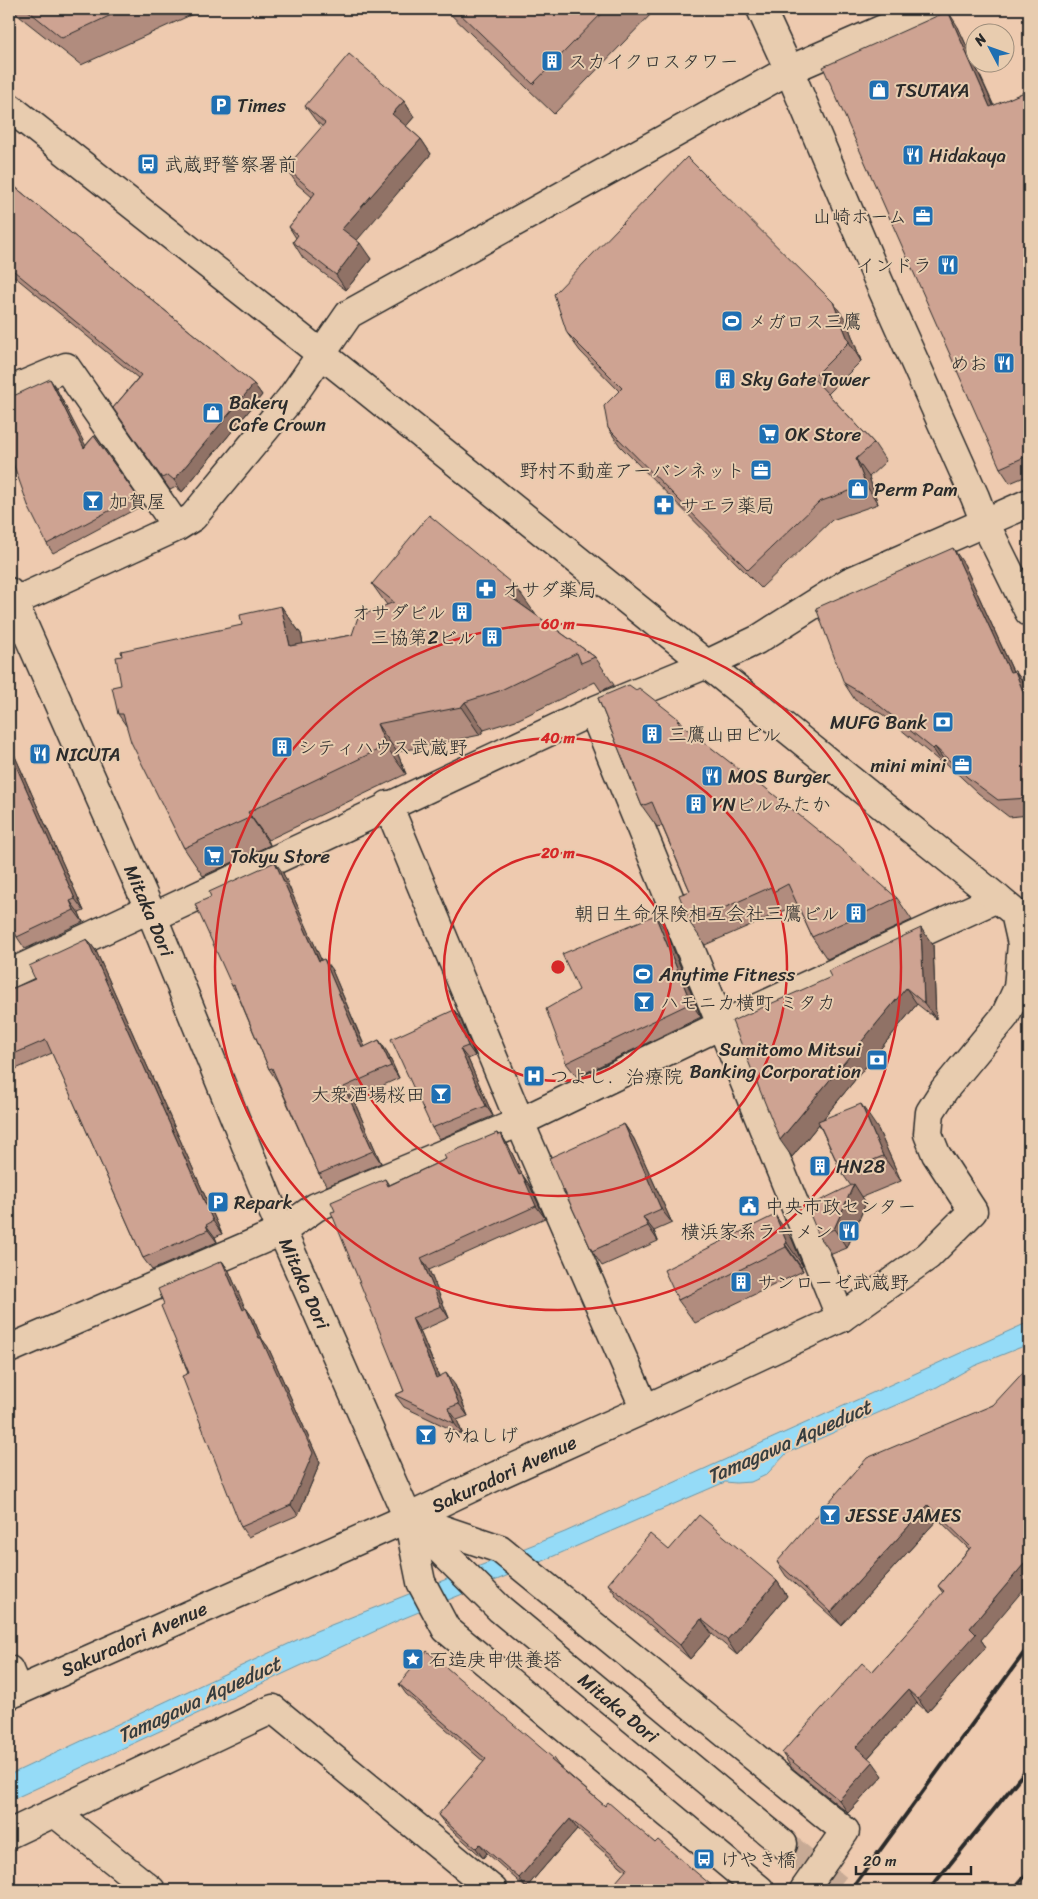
<svg xmlns="http://www.w3.org/2000/svg" width="1038" height="1899" font-family="Sriracha,'Klee One',sans-serif">
<style>
.water{fill:#95dbf7;stroke:#6b95a5}
.lines{fill:none;stroke-linecap:round;stroke-linejoin:round}
.secondary-tunnel{stroke:#c7aa95;stroke-width:28;stroke-dasharray:28 14;stroke-linecap:butt}
.minor-casing{stroke:#2b2b2b;stroke-width:31}
.tertiary-casing{stroke:#2b2b2b;stroke-width:31}
.secondary-casing{stroke:#2b2b2b;stroke-width:31}
.minor{stroke:#e8ccaf;stroke-width:28}
.tertiary{stroke:#e8ccaf;stroke-width:28}
.secondary{stroke:#e8ccaf;stroke-width:28}
.rail{stroke:#2b2b2b;stroke-width:4}
.wall{fill:#b18c7e;stroke:#2b2b2b}
.shaded-wall{fill:#907266;stroke:#2b2b2b}
.building{fill:#cea392;stroke:#2b2b2b}
.ring{fill:none;stroke:#d62828;stroke-width:2.5}
.labels{text-anchor:middle;dominant-baseline:central;stroke-width:4;stroke-linejoin:round;paint-order:stroke}
.poi-label{font-size:19px;fill:#2b2b2b;stroke:#e8ccaf;text-anchor:start}
.street-label{font-size:19px;fill:#2b2b2b;stroke:#e8ccaf}
.water-label{font-size:20px;font-style:italic;fill:#363d3f;stroke:#e8ccaf}
.centre{fill:#d62828;stroke:#e8ccaf;stroke-width:2.5}
.ring-label{font-size:15px;text-anchor:middle;font-weight:bold;fill:#d62828;stroke:#e8ccaf;stroke-width:4;stroke-linejoin:round;paint-order:stroke}
</style>
<rect width="100%" height="100%" fill="#eecaaf"/>
<filter id="ink" filterUnits="userSpaceOnUse"><feTurbulence type="fractalNoise" baseFrequency=".02" numOctaves="2"/><feDisplacementMap in="SourceGraphic" scale="10" xChannelSelector="R" yChannelSelector="G"/><feConvolveMatrix kernelMatrix="1 2 1 2 8 2 1 2 1" color-interpolation-filters="sRGB"/></filter>
<g filter="url(#ink)">
<path class="water" d="M1029 1322V1344L974 1366 937 1387 787 1453 766 1475 751 1482 736 1483 725 1482 533 1565 397 1621 9 1801V1775L316 1631 565 1532Z"/>
<g class="lines">
<path class="secondary-tunnel" d="M783 1844 840 1890"/>
<g class="minor-casing">
<path id="minor" d="M9 391 66 367 177 527
M9 604 177 527 193 517 291 398 349 314 789 70 929 9
M593 711 841 1318
M388 805 527 1139 645 1409
M153 917 593 711 707 664 757 640 849 582 1029 503
M9 974 149 909
M9 1349 282 1231 316 1207 520 1122 721 1025 997 898
M9 1670 18 1691
M55 1813 151 1890
M9 1834 273 1709 493 1890"/>
</g>
<g class="tertiary-casing">
<path id="tertiary" d="M761 9 789 70 879 282 975 497 985 523 1029 612
M9 107 354 380 997 898 1015 913 1022 944 1018 988 1005 1016 944 1090 930 1112 928 1134 936 1154 973 1211 928 1256 841 1318 645 1409 498 1475 408 1518 9 1695"/>
</g>
<g class="secondary-casing">
<g id="secondary">
<path id="s1" d="M9 592 152 915 270 1204 408 1518 500 1609 783 1844"/>
<path d="M408 1518 421 1582 446 1629 760 1890"/>
<path d="M414 1520 500 1549 845 1831 804 1890"/>
</g>
</g>
<use href="#minor" class="minor"/>
<use href="#tertiary" class="tertiary"/>
<use href="#secondary" class="secondary"/>
<path class="rail" d="M851 1890 1029 1646
M929 1890 1029 1766
M1013 1890 1029 1871"/>
</g>
<path class="wall" d="M10 9H204L81 65Z
M445 9H656L554 114Z
M958 27 994 106 1029 90V475L1010 483 1000 468Z
M404 101 414 117 406 126 421 139 431 154 356 240 371 259 346 290 303 258 293 242 296 238 289 227 312 197 297 184 286 168 323 127 316 121 305 106Z
M9 182 254 384 262 395 182 492 176 487 170 490 113 408 138 378 9 272Z
M846 320 861 361 828 394 874 443 886 461 869 477 878 504 832 520 761 588 620 446 608 428 619 391 580 351 567 333Z
M56 388 85 446 94 436 143 505 53 553 47 544Z
M964 564 1013 671H1015L1027 687 1029 693V815L1009 817 978 793 946 763 944 765 882 714 855 700 844 683Z
M372 584 536 615 595 657 614 685 601 691 595 682 519 719 484 730 480 735 397 752 406 774 268 840 270 845 203 876 184 848 127 727 118 714 121 685 281 606 301 634 303 644 352 635 387 605Z
M598 698 680 720 685 727 897 898 912 920 827 959 812 937 799 908 788 913 785 910 705 945 690 923V891L662 826 657 827 642 806Z
M9 743 84 911 79 913 83 922 25 949 17 937Z
M283 873 321 960 332 970 365 1047 379 1040 387 1052 399 1078 353 1099 381 1163 327 1186 319 1174 277 1081 269 1069 237 993 232 986Z
M665 929 701 1017 577 1077 566 1063 579 990Z
M87 939 96 951 222 1234 215 1237 217 1242 152 1270 143 1258 52 1053 9 1072V990L35 979Z
M933 945 936 1019 917 1004 823 1119 878 1129 901 1181 862 1197 866 1203 847 1248 832 1254 819 1236 851 1186 842 1173 819 1124 792 1157Z
M454 1010 461 1020 475 1056 468 1059 493 1116 439 1139 432 1128Z
M624 1124 634 1139 672 1223 654 1231 658 1241 602 1266 592 1251 568 1199 563 1191Z
M497 1133 499 1135 501 1134 509 1147 522 1174 530 1186 545 1218 429 1270 449 1318 420 1331 439 1376 455 1385 468 1416 457 1420 463 1435 404 1407 395 1395 404 1391 335 1211 385 1179 389 1185 446 1159Z
M792 1239 803 1266 801 1267 803 1271 695 1323 678 1300Z
M222 1261 229 1271 245 1309 246 1308 253 1318 262 1339 268 1347 320 1463 298 1515 248 1537 241 1527 164 1304Z
M993 1405 981 1640 986 1647 927 1712 917 1703 868 1758 883 1776 848 1813 791 1767 782 1753 872 1672 943 1593 938 1586 969 1549 938 1519 841 1625 786 1576 777 1562Z
M669 1550 777 1581 787 1596 737 1655 712 1634 690 1659 618 1598 608 1584Z
M399 1684 553 1758 558 1765 605 1806 655 1843 626 1871 577 1829 526 1888 487 1853 483 1858 445 1824 438 1815 484 1762 406 1694Z"/>
<path class="shaded-wall" d="M948 11 958 27 1001 123 990 107Z
M404 101 414 117 403 130 392 114Z
M421 139 431 154 353 245 342 229Z
M360 243 371 259 346 290 336 275Z
M833 302 846 320 861 361 849 342Z
M50 379 56 388 91 456 84 448Z
M254 384 262 395 182 492 174 480Z
M856 459 869 477 878 504 866 485Z
M953 548 964 564 1021 689 1010 672Z
M516 587 536 615 509 596Z
M281 606 301 634 309 674 290 646Z
M1015 671 1027 687 1029 693V707Z
M465 702 484 730 480 735 461 707Z
M377 724 397 752 406 774 386 746Z
M9 743 84 911 75 899 9 750Z
M935 747 946 763 944 765 933 749Z
M248 812 268 840 270 845 251 817Z
M275 862 283 873 327 973 319 961Z
M70 901 79 913 83 922 74 910Z
M655 915 665 929 701 1017 691 1003Z
M921 928 933 945 936 1019 924 1003Z
M87 939 96 951 222 1234 213 1221Z
M324 959 332 970 370 1060 362 1048Z
M906 988 917 1004 792 1157 780 1140Z
M454 1010 461 1020 475 1056 468 1046Z
M379 1040 387 1052 399 1078 391 1066Z
M460 1049 468 1059 493 1116 486 1106Z
M344 1087 353 1099 381 1163 373 1151Z
M861 1104 878 1129 901 1181 883 1156Z
M624 1124 634 1139 672 1223 661 1209Z
M497 1133 506 1145 501 1134 509 1147 527 1185 522 1174 530 1186 545 1218 536 1206Z
M854 1184 866 1203 847 1248 834 1229Z
M775 1215 792 1239 803 1266 787 1243Z
M643 1217 654 1231 658 1241 648 1226Z
M206 1225 215 1237 217 1242 208 1230Z
M785 1244 801 1267 803 1271 786 1247Z
M421 1258 429 1270 449 1318 441 1306Z
M222 1261 229 1271 250 1319 243 1310Z
M246 1308 253 1318 262 1339 268 1347 320 1463 298 1515 291 1505 259 1338Z
M412 1318 420 1331 444 1390 436 1378Z
M446 1373 455 1385 468 1416 459 1404Z
M448 1408 457 1420 463 1435 454 1423Z
M928 1505 938 1519 841 1625 831 1612Z
M1029 1558V1583L981 1640 986 1647 927 1712 918 1699 970 1628Z
M777 1581 787 1596 737 1655 727 1640Z
M701 1619 712 1634 690 1659 680 1645Z
M908 1690 917 1703 866 1760 856 1747Z
M873 1762 883 1776 848 1813 839 1800Z
M570 1819 577 1829 526 1888 519 1878Z
M480 1844 487 1853 483 1858 476 1848Z"/>
<path class="building" d="M26 9H124L62 38Z
M455 9H606L533 84Z
M1024 9H1029V21Z
M948 11 990 107 1029 90V455L1000 468 823 67Z
M349 54 404 101 392 114 421 139 342 229 360 243 336 275 293 242 298 235 289 227 315 193 286 168 325 123 305 106Z
M687 157 833 302 849 342 813 378 874 443 856 459 866 485 819 502 748 570 608 428 604 406 622 388 567 333 554 294Z
M9 182 254 384 174 480 168 475 162 478 113 408 141 375 9 267Z
M50 379 84 448 94 436 137 496 47 544 29 508 9 452V398Z
M429 515 516 587 509 596 595 657 581 663 577 653 499 691 465 702 461 707 377 724 386 746 248 812 251 817 184 848 131 742 123 714H118L112 687 121 685 116 657 122 656 121 651 242 625 240 615 281 606 290 646 352 635 358 617 394 602 372 584Z
M953 548 1010 672 1015 671 1029 707V798L998 800 967 777 935 747 933 749 870 698 844 683 816 608Z
M629 685 636 690 639 688 680 720 677 721 745 774 747 773 835 844 897 898 812 937 788 884 773 892 771 887 690 923 679 895 690 891 652 802 642 806 598 698Z
M9 750 75 899 70 901 74 910 17 937 9 918Z
M275 862 319 961 324 959 362 1048 379 1040 391 1066 344 1087 373 1151 319 1174 272 1068 269 1069 234 985 232 986 195 904 211 897 209 892Z
M655 915 691 1003 566 1063 546 1009 579 990 562 954Z
M921 928 924 1003 906 988 780 1140 732 1021 831 977 828 971Z
M87 939 213 1221 206 1225 208 1230 143 1258 46 1040 9 1056V990L35 979 29 966Z
M454 1010 468 1046 460 1049 486 1106 432 1128 391 1039Z
M861 1104 883 1156 842 1173 818 1121Z
M624 1124 661 1209 643 1217 648 1226 592 1251 564 1190 563 1191 549 1158Z
M497 1133 498 1136 501 1134 519 1175 522 1174 536 1206 421 1258 441 1306 412 1318 436 1378 446 1373 459 1404 448 1408 454 1423 395 1395 404 1391 331 1212 335 1211 331 1202 385 1179 388 1186 446 1159 444 1155Z
M854 1184 834 1229 819 1236 807 1207Z
M775 1215 787 1243 785 1244 786 1247 678 1300 664 1270Z
M222 1261 243 1310 246 1308 259 1338H261L313 1453 291 1505 241 1527 182 1376 189 1373 161 1306 164 1304 158 1289Z
M1029 1366V1558L970 1628 976 1634 918 1699 908 1690 856 1747 873 1762 839 1800 782 1753 862 1663 872 1672 944 1591 938 1586 971 1547 928 1505 831 1612 777 1562 867 1458 993 1405Z
M699 1515 777 1581 727 1640 701 1619 680 1645 608 1584 650 1534 669 1550Z
M427 1651 553 1758 551 1760 605 1806 608 1802 655 1843 658 1840 717 1890H609L628 1868 570 1819 519 1878 480 1844 476 1848 438 1815 486 1759 399 1684Z"/>
</g>
<g class="ring">
<circle cx="558" cy="967" r="114"/>
<circle cx="558" cy="967" r="229"/>
<circle cx="558" cy="967" r="343"/>
</g>
<defs>
<g id="building-square" transform="scale(1.125)"><rect x="-9" y="-9" width="18" height="18" rx="4" fill="#1f6fb2" stroke="#e8ccaf"/><path d="M-4-6H4V6H1V3H-1V6H-4ZM-2.5-4.3h1.7v1.8h-1.7ZM.8-4.3h1.7v1.8H.8ZM-2.5-1h1.7V.8h-1.7ZM.8-1h1.7V.8H.8Z" fill="#fff"/></g>
<g id="shop-square" transform="scale(1.125)"><rect x="-9" y="-9" width="18" height="18" rx="4" fill="#1f6fb2" stroke="#e8ccaf"/><path d="M-5-2.5h2.3a2.7 3.5 0 0 1 5.4 0H5L5.5 6h-11ZM-1.5-2.5h3a1.5 2.3 0 0 0-3 0Z" fill="#fff"/></g>
<g id="parking-square" transform="scale(1.125)"><rect x="-9" y="-9" width="18" height="18" rx="4" fill="#1f6fb2" stroke="#e8ccaf"/><path d="M-3.5-5.5H1a3.5 3.5 0 0 1 0 7H-1V5.5H-3.5ZM-1-3.4V-.6H.8a1.4 1.4 0 0 0 0-2.8Z" fill="#fff"/></g>
<g id="restaurant-square" transform="scale(1.125)"><rect x="-9" y="-9" width="18" height="18" rx="4" fill="#1f6fb2" stroke="#e8ccaf"/><path d="M-5-6h1v4h1v-4h1v4h1v-4h1v5L-1.5 .5V6h-2V.5L-5-1ZM5-6V6H3V1.5H1.5Q1.5-4 5-6Z" fill="#fff"/></g>
<g id="bus-square" transform="scale(1.125)"><rect x="-9" y="-9" width="18" height="18" rx="4" fill="#1f6fb2" stroke="#e8ccaf"/><path d="M-5-6H5V4H4V6H2V4H-2V6H-4V4H-5ZM-3.5-4V0h7V-4ZM-3.5 1.2v1.5H-2V1.2ZM2 1.2v1.5H3.5V1.2Z" fill="#fff"/></g>
<g id="office-square" transform="scale(1.125)"><rect x="-9" y="-9" width="18" height="18" rx="4" fill="#1f6fb2" stroke="#e8ccaf"/><path d="M-6-3h4V-5.5h4V-3h4V5H-6ZM-1-4.5V-3h2v-1.5ZM-6 0V1H6V0Z" fill="#fff"/></g>
<g id="stadium-square" transform="scale(1.125)"><rect x="-9" y="-9" width="18" height="18" rx="4" fill="#1f6fb2" stroke="#e8ccaf"/><path d="M0-5a6.5 5 0 1 0 0 10a6.5 5 0 1 0 0-10ZM-3.5-1.8h7v3.6h-7Z" fill="#fff"/></g>
<g id="supermarket-square" transform="scale(1.125)"><rect x="-9" y="-9" width="18" height="18" rx="4" fill="#1f6fb2" stroke="#e8ccaf"/><path d="M-6-5.5h2.5l.6 2H6L4.5 2H-2.5L-4.4-4H-6ZM-1.5 3.2a1.3 1.3 0 1 0 .1 0ZM3 3.2a1.3 1.3 0 1 0 .1 0Z" fill="#fff"/></g>
<g id="bar-square" transform="scale(1.125)"><rect x="-9" y="-9" width="18" height="18" rx="4" fill="#1f6fb2" stroke="#e8ccaf"/><path d="M-6-5H6L.8 .8V4.5H3.5V6h-7V4.5H-.8V.8Z" fill="#fff"/></g>
<g id="pharmacy-square" transform="scale(1.125)"><rect x="-9" y="-9" width="18" height="18" rx="4" fill="#1f6fb2" stroke="#e8ccaf"/><path d="M-2-6h4v4h4v4h-4v4h-4v-4h-4v-4h4Z" fill="#fff"/></g>
<g id="bank-square" transform="scale(1.125)"><rect x="-9" y="-9" width="18" height="18" rx="4" fill="#1f6fb2" stroke="#e8ccaf"/><path d="M-6-4H6V4H-6ZM0-2.3a2.3 2.3 0 1 0 0 4.6a2.3 2.3 0 1 0 0-4.6Z" fill="#fff"/></g>
<g id="hospital-square" transform="scale(1.125)"><rect x="-9" y="-9" width="18" height="18" rx="4" fill="#1f6fb2" stroke="#e8ccaf"/><path d="M-5-5h3v3.5h4V-5h3V5h-3V1.5h-4V5h-3Z" fill="#fff"/></g>
<g id="civic-square" transform="scale(1.125)"><rect x="-9" y="-9" width="18" height="18" rx="4" fill="#1f6fb2" stroke="#e8ccaf"/><path d="M-.6-6.5H3V-4.5H.6V-3L4-1V1h2V6H-6V1h2V-1L-.6-3ZM-1.2 2.5V6h2.4V2.5Z" fill="#fff"/></g>
<g id="sight-square" transform="scale(1.125)"><rect x="-9" y="-9" width="18" height="18" rx="4" fill="#1f6fb2" stroke="#e8ccaf"/><path d="M0-6L1.8-2.2L6-1.7L2.9 1.2L3.7 5.4L0 3.3L-3.7 5.4L-2.9 1.2L-6-1.7L-1.8-2.2Z" fill="#fff"/></g>
</defs>
<g fill-rule="evenodd">
<use href="#building-square" x="552" y="61"/>
<use href="#shop-square" x="879" y="90"/>
<use href="#parking-square" x="221" y="105"/>
<use href="#restaurant-square" x="913" y="155"/>
<use href="#bus-square" x="148" y="164"/>
<use href="#office-square" x="923" y="216"/>
<use href="#restaurant-square" x="948" y="265"/>
<use href="#stadium-square" x="732" y="321"/>
<use href="#restaurant-square" x="1004" y="363"/>
<use href="#building-square" x="725" y="379"/>
<use href="#shop-square" x="213" y="413"/>
<use href="#supermarket-square" x="769" y="434"/>
<use href="#office-square" x="761" y="470"/>
<use href="#shop-square" x="858" y="489"/>
<use href="#bar-square" x="93" y="501"/>
<use href="#pharmacy-square" x="664" y="505"/>
<use href="#pharmacy-square" x="486" y="589"/>
<use href="#building-square" x="462" y="612"/>
<use href="#building-square" x="492" y="637"/>
<use href="#bank-square" x="943" y="722"/>
<use href="#building-square" x="652" y="734"/>
<use href="#building-square" x="282" y="747"/>
<use href="#restaurant-square" x="40" y="754"/>
<use href="#office-square" x="962" y="765"/>
<use href="#restaurant-square" x="712" y="776"/>
<use href="#building-square" x="696" y="804"/>
<use href="#supermarket-square" x="214" y="856"/>
<use href="#building-square" x="856" y="913"/>
<use href="#stadium-square" x="643" y="974"/>
<use href="#bar-square" x="644" y="1002"/>
<use href="#bank-square" x="877" y="1060"/>
<use href="#hospital-square" x="534" y="1076"/>
<use href="#bar-square" x="441" y="1094"/>
<use href="#building-square" x="820" y="1166"/>
<use href="#parking-square" x="218" y="1202"/>
<use href="#civic-square" x="749" y="1206"/>
<use href="#restaurant-square" x="849" y="1231"/>
<use href="#building-square" x="741" y="1282"/>
<use href="#bar-square" x="426" y="1435"/>
<use href="#bar-square" x="830" y="1515"/>
<use href="#sight-square" x="413" y="1659"/>
<use href="#bus-square" x="704" y="1859"/>
</g>
<g class="labels">
<g class="poi-label">
<text x="568" y="61">スカイクロスタワー</text>
<text x="895" y="90">TSUTAYA</text>
<text x="237" y="105">Times</text>
<text x="929" y="155">Hidakaya</text>
<text x="164" y="164">武蔵野警察署前</text>
<text x="907" y="216" text-anchor="end">山崎ホーム</text>
<text x="932" y="265" text-anchor="end">インドラ</text>
<text x="748" y="321">メガロス三鷹</text>
<text x="988" y="363" text-anchor="end">めお</text>
<text x="741" y="379">Sky Gate Tower</text>
<text x="229" y="402">Bakery<tspan x="229" dy="22">Cafe Crown</tspan></text>
<text x="785" y="434">OK Store</text>
<text x="745" y="470" text-anchor="end">野村不動産アーバンネット</text>
<text x="874" y="489">Perm Pam</text>
<text x="109" y="501">加賀屋</text>
<text x="680" y="505">サエラ薬局</text>
<text x="502" y="589">オサダ薬局</text>
<text x="446" y="612" text-anchor="end">オサダビル</text>
<text x="476" y="637" text-anchor="end">三協第2ビル</text>
<text x="927" y="722" text-anchor="end">MUFG Bank</text>
<text x="668" y="734">三鷹山田ビル</text>
<text x="298" y="747">シティハウス武蔵野</text>
<text x="56" y="754">NICUTA</text>
<text x="946" y="765" text-anchor="end">mini mini</text>
<text x="728" y="776">MOS Burger</text>
<text x="712" y="804">YNビルみたか</text>
<text x="230" y="856">Tokyu Store</text>
<text x="840" y="913" text-anchor="end">朝日生命保険相互会社三鷹ビル</text>
<text x="659" y="974">Anytime Fitness</text>
<text x="660" y="1002">ハモニカ横町 ミタカ</text>
<text x="861" y="1049" text-anchor="end">Sumitomo Mitsui<tspan x="861" dy="22">Banking Corporation</tspan></text>
<text x="550" y="1076">つよし．治療院</text>
<text x="425" y="1094" text-anchor="end">大衆酒場桜田</text>
<text x="836" y="1166">HN28</text>
<text x="234" y="1202">Repark</text>
<text x="765" y="1206">中央市政センター</text>
<text x="833" y="1231" text-anchor="end">横浜家系ラーメン</text>
<text x="757" y="1282">サンローゼ武蔵野</text>
<text x="442" y="1435">かねしげ</text>
<text x="846" y="1515">JESSE JAMES</text>
<text x="429" y="1659">石造庚申供養塔</text>
<text x="720" y="1859">けやき橋</text>
</g>
<g class="street-label">
<text stroke="none"><textPath href="#s1" startOffset="348">Mitaka Dori</textPath></text>
<text stroke="none"><textPath href="#s1" startOffset="752">Mitaka Dori</textPath></text>
<text transform="translate(504 1474) rotate(-25)">Sakuradori Avenue</text>
<text transform="translate(134 1639) rotate(-24)">Sakuradori Avenue</text>
<text stroke="none"><textPath href="#s1" startOffset="1292">Mitaka Dori</textPath></text>
</g>
<g class="water-label">
<text transform="translate(789 1442) rotate(-24)">Tamagawa Aqueduct</text>
<text transform="translate(199 1700) rotate(-25)">Tamagawa Aqueduct</text>
</g>
</g>
<circle cx="558" cy="967" r="8" class="centre"/>
<g class="ring-label">
<text x="558" y="629">60 m</text>
<text x="558" y="743">40 m</text>
<text x="558" y="858">20 m</text>
</g>
<rect width="1038" height="1899" fill="none" stroke="#e8ccaf" stroke-width="30"/>
<rect x="15" y="15" width="1008" height="1869" fill="none" stroke="#2b2b2b" stroke-width="2" filter="url(#ink)"/>
<g transform="translate(990 48) rotate(311)"><circle r="24" fill="#e8ccaf" stroke="#9c8c7a"/>
<path d="M0-4L9 19L0 12L-9 19Z" fill="#1f6fb2"/>
<text y="-8" font-size="14" font-weight="bold" text-anchor="middle" fill="#2b2b2b">N</text>
</g>
<path d="M856 1866v8h115v-8" fill="none" stroke="#2b2b2b" stroke-width="2.5"/>
<text x="863" y="1866" font-size="15" fill="#2b2b2b" stroke="#e8ccaf" stroke-width="4" paint-order="stroke">20 m</text>
</svg>
